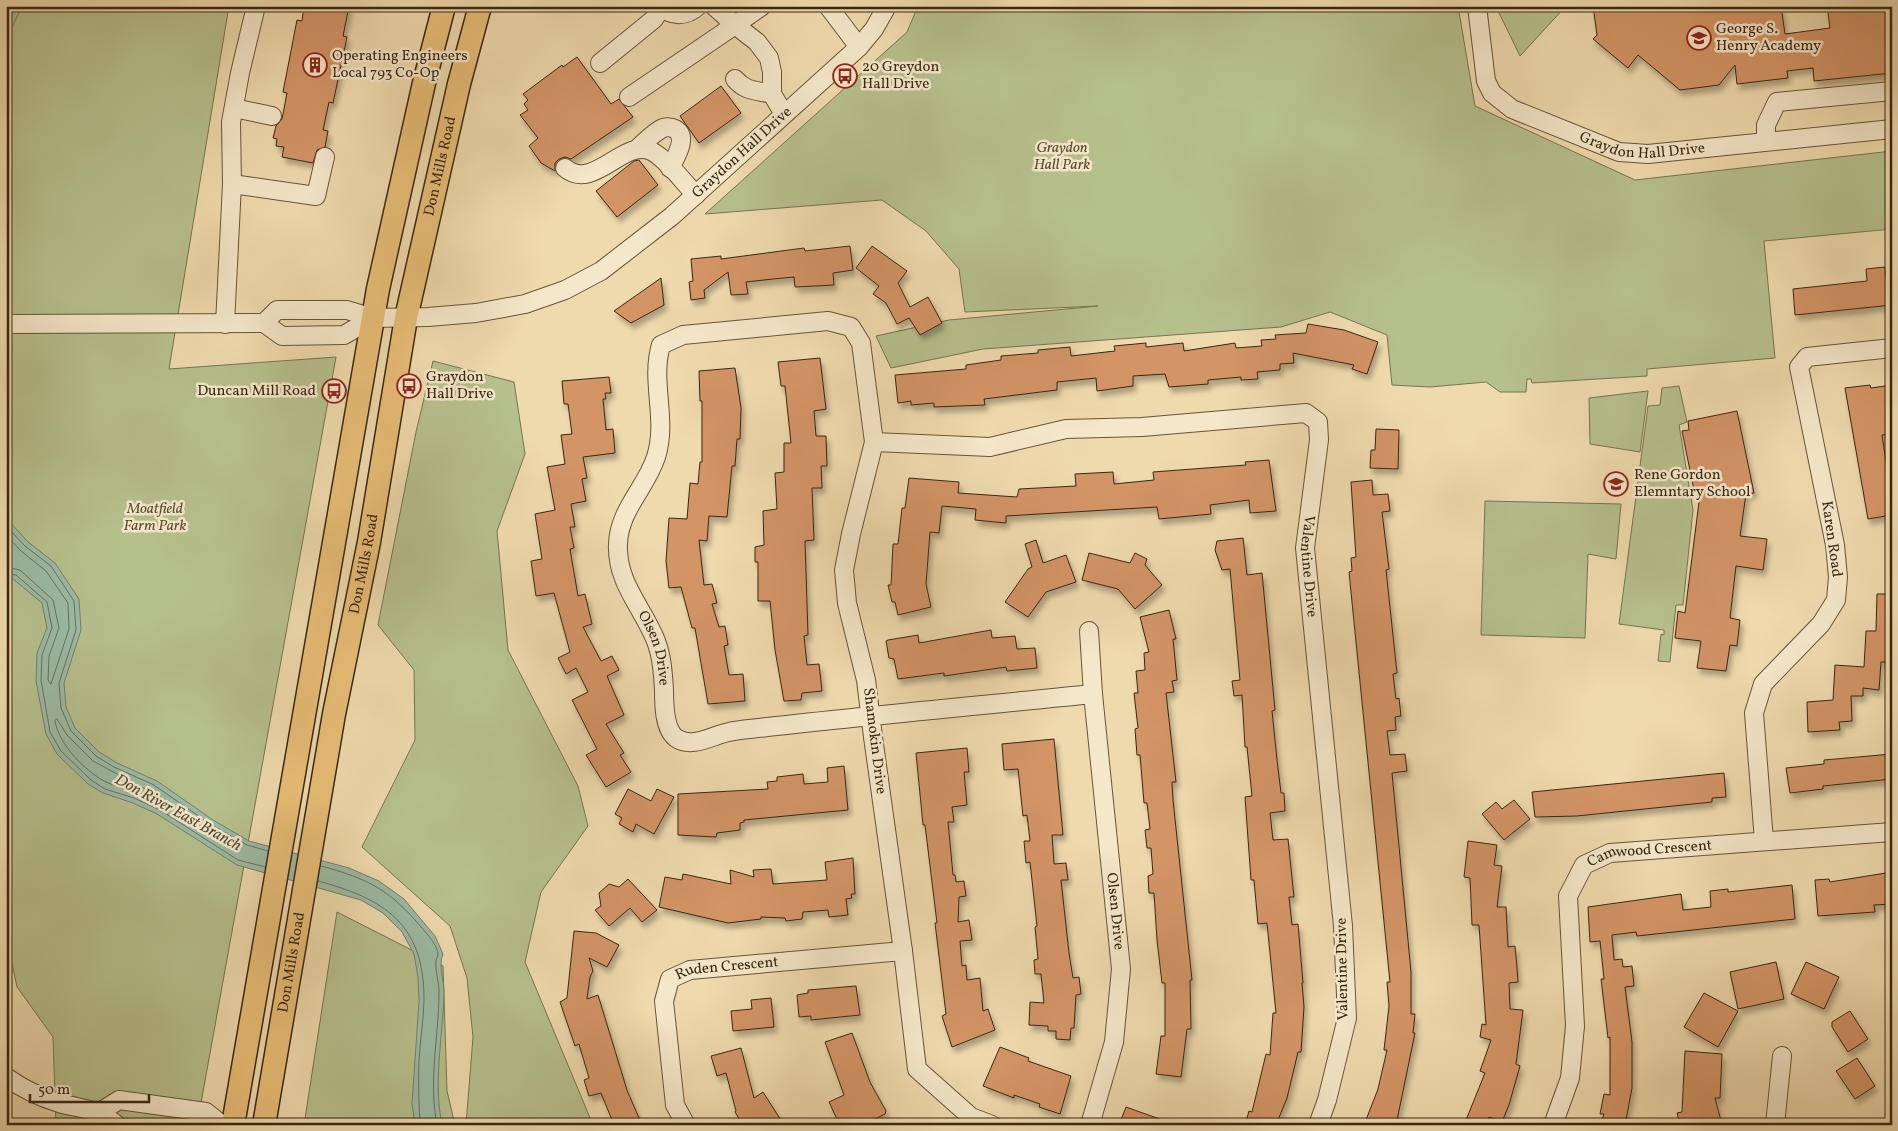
<svg xmlns="http://www.w3.org/2000/svg" width="1898" height="1131" font-family="Vollkorn,serif">
<style>
.green{fill:#b6c08d;stroke:#777450}
.water{fill:#9bbba5;stroke:#73806b}
.lines{fill:none;stroke-linecap:round;stroke-linejoin:round}
.shore{stroke:#6a715c;stroke-width:1}
.building{fill:#d39466;stroke:#382713;filter:url(#shadow)}
.minor-casing{stroke:#66543a;stroke-width:20}
.major-casing{stroke:#382713;stroke-width:25}
.minor{stroke:#f5e7ca;stroke-width:18}
.major{stroke:#e8bd76;stroke-width:22}
.labels{text-anchor:middle;dominant-baseline:central;stroke-width:5;stroke-linejoin:round;paint-order:stroke}
.poi-label{font-size:15px;fill:#382713;stroke:#f5e7ca;text-anchor:start}
.street-label{font-size:15px;fill:#382713;stroke:#f5e7ca}
.park-label{font-size:15px;font-style:italic;fill:#584d32;stroke:#f5e7ca}
.water-label{font-size:16px;font-style:italic;fill:#514c38;stroke:#f5e7ca}
</style>
<defs>
<filter id="shadow"><feDropShadow dx="3" dy="5.5" stdDeviation="2.5" flood-color="#0004"/></filter>
</defs>
<rect width="100%" height="100%" fill="#efdaad"/>
<filter id="stains"><feTurbulence type="fractalNoise" baseFrequency=".004" numOctaves="4"/><feColorMatrix values="0 0 0 0 .2 0 0 0 0 .09 0 0 0 0 .02 0 0 0 .5 -.17"/></filter>
<radialGradient id="worn" r=".72"><stop offset=".6" stop-color="#630" stop-opacity="0"/><stop offset="1" stop-color="#630" stop-opacity=".3"/></radialGradient>
<path class="green" d="M6 6H229L169 369 336 357 197 1125H56L53 1037 17 987 6 934Z
M918 6H1458L1475 106 1635 180 1892 151V229L1764 241 1775 358 1647 369V376L1532 383 1531 379H1527L1526 392H1500L1486 382 1430 387 1392 385 1387 335 1330 312 1281 327 983 349 891 368 876 336 949 320 1098 306 965 312 959 269 926 231 882 200 705 214 907 32Z
M1501 6H1566L1520 56 1499 13Z
M433 361 514 382 525 454 497 531 508 650 578 786 588 826 541 892 525 962 593 1125H466L473 1037 467 978 450 926 362 847 415 740 414 670 378 625 416 432Z
M1679 386 1687 422 1679 425 1693 510 1683 605H1676L1670 662 1658 661 1661 634 1664 635V630L1619 624 1648 406 1660 405 1662 388Z
M1648 391 1640 452 1590 444 1589 398Z
M1485 501 1621 504 1616 559 1588 554 1585 638 1481 635Z
M337 912 443 966 447 1091 455 1125H304Z"/>
<path class="water" d="M12 6H22L6 41V17Z
M6 518 28 542 55 563 79 599 81 630 64 683 66 707 75 728 99 752 117 763 157 781 213 820 249 841 349 868 379 881 404 899 435 936 443 954C438 966 444 979 444 992 443 1037 433 1081 442 1125H415L412 1104 419 1001 418 977 414 954 402 932 383 913 361 900 237 865 157 814 133 803 103 793 88 784 57 754 46 734 36 681 37 653 47 628 42 603 13 579 6 578Z"/>
<g class="lines">
<path class="shore" d="M6 526 25 546 51 566 74 601 76 630 59 683 61 708 71 731 96 756 114 767 154 785 210 824 247 845 268 851
M6 535 21 551 46 571 68 603 69 629 51 684 48 680 49 656 59 628 53 600 20 570 6 567
M6 574 16 575 47 602 52 628 42 655 41 680 50 732 61 751 91 780 105 789 134 798 160 810 238 860 265 867
M57 719 67 735 93 761 164 799V803L161 804C153 800 145 795 136 792 127 788 116 787 106 782 85 771 59 745 55 721Z
M321 866C369 879 390 890 422 928 428 935 437 945 438 954 438 957 436 959 436 961 435 971 439 982 439 992 439 1036 428 1080 437 1125
M318 881C385 899 424 924 424 999 424 1019 420 1040 419 1060 418 1082 419 1103 420 1125"/>
</g>
<path class="building" d="M304 6H349L343 36 347 37 333 103 329 102 323 130 328 131 325 147 317 150 313 163 282 157 284 147 276 146 277 139 273 138 276 126 282 119 287 93 283 92 297 20 302 21Z
M1593 6H1781L1785 34 1830 28 1827 6H1892V73L1814 81 1813 68 1787 71 1788 78 1737 84 1735 65 1719 85 1680 90 1638 55 1628 68 1593 39 1597 35Z
M577 57 611 104 619 99 633 117 571 159 565 157 559 159 555 163V171L541 163 529 146 538 138 520 115 528 110 524 104 528 100 523 94 562 65 563 67Z
M721 86 741 113 699 143 680 116Z
M639 160 658 185 617 217 596 191 634 161Z
M850 246 853 270 833 273 834 285 795 287 794 277 773 279 746 282 748 294 731 295 728 272 704 290 705 298 691 300 689 282 693 281 691 259 721 256V259L804 248 805 251Z
M872 246 907 271 898 283 910 307 928 297 942 323 920 335 909 318 897 324 886 303 873 294 879 286 856 268Z
M1885 267 1887 287H1892V305L1795 315 1793 289 1867 281 1866 269Z
M661 278 664 305 631 323 614 311Z
M1308 324 1344 330 1378 342 1367 374 1352 369 1354 365 1293 353 1294 363 1280 364V370L1257 372 1258 379 1241 380V377L1208 380V384L1169 387 1165 374 1133 376V386L1097 391 1096 378 1057 382V390L984 399 985 405 934 407V403L911 405V401L898 403 895 375 966 369V365L1001 360V356L1038 353V350L1070 347 1071 356 1115 351 1114 346 1146 343V347L1183 343 1184 351 1235 343 1236 348 1262 346 1261 340 1276 339 1275 335 1306 333Z
M820 358 826 409 814 411 816 436H826L827 466H821L822 488H812L814 540 805 541 808 635 804 636 807 665 819 664 822 691 802 693 801 700 784 701 775 650 770 601H758V562H755V547L764 545 763 511 777 509 775 473 784 472V443H791L785 386H781L778 362Z
M735 368 741 408 740 439H737L735 466H732L727 517 709 516 707 541 699 540 704 585 712 584 717 603 712 604 719 627 725 626 728 645 724 646 729 675 743 674 745 701 708 704 695 628H692L681 587 669 588 666 561 669 518 687 519 690 483 698 484 700 462H702V401H700L699 371Z
M609 377 611 393H605L606 399H603L606 430 613 429 615 453 583 457 587 478 582 479 586 501 571 504 575 527H570L574 548 570 549 578 596 585 594 592 624 583 627 601 661 612 656 619 670 607 676 624 715 606 724 624 753 620 755 631 772 606 787 586 755 597 749 572 700 588 692 576 668 566 674 558 658 570 652 554 593 536 596 531 561 542 559 535 514 555 510 547 467 565 464 561 435 572 434 568 404H564L562 381Z
M1870 385 1871 388 1892 385V434L1882 435 1887 469H1892V515L1868 519 1845 388Z
M1737 411 1754 493 1746 494 1740 536 1767 539 1763 570 1736 566 1730 618 1740 620 1737 646 1730 645 1726 671 1697 668 1701 641 1675 638 1678 611 1685 613 1700 494 1695 495 1682 431 1689 430 1688 421Z
M1376 429 1399 430 1398 469 1370 468 1371 450H1375Z
M1269 460 1276 511 1250 513 1249 500 1210 505 1211 514 1159 519 1157 507 1006 516V523L975 520 976 509 942 506 939 533 930 532 926 584 931 607 898 615 895 602H892L888 585H891L893 544H898L902 508H905L909 478 959 482 958 493 1017 497 1019 489 1076 486 1075 474 1113 472 1114 484 1154 480 1153 472 1246 465 1245 462Z
M1372 480 1373 495 1388 494 1390 511 1382 512 1389 569 1386 570 1397 673 1393 674 1396 699 1399 698 1401 716 1395 717 1396 730 1387 731 1390 755 1405 754 1407 771 1392 773 1411 972V1014H1415L1413 1033H1415L1396 1125H1364L1378 1089 1387 1050H1384L1389 1006 1387 982H1390L1349 572 1352 571 1351 558 1356 557 1351 482Z
M1243 538 1247 575 1262 573 1275 710 1272 711 1277 760 1281 793H1284L1285 811 1270 813 1273 840 1288 839 1294 897H1289L1292 925 1298 924 1303 983H1302L1304 1007 1301 1052H1298L1287 1098 1278 1120 1284 1121 1283 1125H1245L1249 1111 1252 1112 1266 1054 1270 1055 1273 1013H1276L1267 923 1258 924 1254 880H1251L1245 797 1252 796 1247 747H1245L1242 695 1234 696 1232 681 1240 680 1230 569 1222 570 1215 550 1217 541Z
M1036 540 1043 563 1066 555 1076 582 1046 592 1028 617 1005 602 1028 569 1032 567 1025 544Z
M1089 553 1130 563 1135 553 1147 559 1145 565 1162 585 1135 609 1118 589 1082 580Z
M1877 594H1892L1891 662H1881L1879 690 1863 688V696H1851L1852 721 1839 722 1840 730 1808 732 1807 702 1833 700 1835 665 1864 667 1866 631H1876Z
M1169 610 1176 639H1173L1177 680 1172 681 1174 692 1166 693 1176 782H1172L1173 800 1192 980H1190L1191 1029H1187L1181 1077 1156 1074 1161 1036H1165V983H1162L1157 940 1154 893H1149L1148 876 1153 874 1151 848H1147L1145 830 1150 829 1147 803H1144L1140 755H1137L1135 729 1138 728 1134 693H1138L1136 671 1145 670 1144 653 1149 652 1140 617Z
M991 630 992 638 1015 636 1017 649 1035 648 1037 668 1007 671 1006 667 944 676V673L898 679 894 659 889 658 886 641 888 640 918 635 919 643Z
M1054 739 1063 835H1052L1054 864 1066 863 1068 880H1061L1069 953 1073 978 1079 977 1081 994 1076 995 1074 1028H1071L1070 1040 1056 1039V1031H1048V1026L1029 1025 1030 1002 1044 1003 1041 974H1035L1034 960 1038 959 1035 927 1037 926 1030 862 1026 863 1024 841H1030L1027 815 1023 816 1018 769 1004 770 1002 744Z
M967 748 969 772H964L967 805 952 807 954 822H948L953 875H955L956 882 964 881 966 896 959 897 958 922 969 920 972 940 960 941 962 966 966 965 967 980 980 978 983 1011 988 1009 995 1030 952 1047 942 1016 946 1014 935 923H937L925 825H923L916 753Z
M1892 754V779L1823 786V789L1790 793 1786 768 1824 764V760Z
M844 766 848 810 744 820V822L740 823V830L717 833 716 837 678 835V794L768 789 767 782 777 781V777L803 774 804 784 828 782 827 768Z
M1724 773 1726 797 1712 798V802L1577 816 1535 817 1532 792Z
M628 789 651 801 657 789 674 797 654 834 636 824 633 832 619 824 622 818 615 814Z
M1514 800 1530 819 1504 840 1482 814 1496 802 1502 809Z
M1468 841 1497 845 1494 865 1502 866 1497 907H1506L1508 947 1515 946 1517 967 1518 982 1509 983 1510 1009 1523 1010 1516 1064 1520 1066 1509 1105 1502 1122 1489 1117 1486 1125H1464L1485 1073 1480 1071 1491 1040 1480 1037 1482 1024 1486 1025 1479 925H1472L1470 878 1464 877Z
M853 858 855 894H851L852 898 846 899 848 915 829 917 828 910 803 912 802 919 786 921 785 918 761 917V919L728 923 659 907 665 877 682 880 683 874 731 884 730 870 754 877 753 870 771 869 773 884 827 880 825 862Z
M1892 872V904L1874 905 1875 912 1818 916 1815 880 1829 879 1830 882Z
M628 879 657 910 642 922 630 908 609 926 595 910 601 906 599 893 609 884 619 887Z
M1792 885 1795 919 1637 936 1636 932 1612 935 1614 960 1622 959 1623 967 1632 966 1634 986 1625 987 1632 1042V1088L1625 1125H1600L1604 1114H1600L1604 1094 1610 1095V1037L1608 1038 1601 979H1604L1600 941 1590 942 1588 907 1681 894 1683 910 1711 907 1710 891 1728 889V892Z
M574 931 596 933 619 945 607 967 589 958 593 971 590 977 587 999 598 995 627 1090 642 1125H614L601 1093 589 1096 584 1080 589 1078 579 1044 575 1046 560 1002 567 998Z
M1776 962 1784 999 1738 1009 1730 972Z
M1806 962 1839 977 1824 1009 1791 994Z
M856 986 860 1015 811 1020V1016L799 1017 797 995 808 993V990Z
M1704 993 1738 1011 1718 1047 1684 1027Z
M771 998 774 1027 733 1031 731 1011 752 1009 751 1000Z
M1850 1011 1868 1039 1848 1052 1832 1027V1022Z
M852 1033 870 1082 886 1111 885 1114 863 1125H846L836 1117 829 1102 844 1095 825 1042Z
M1000 1047 1029 1058 1028 1061 1071 1076 1060 1114 1039 1107 1040 1104 1014 1095V1098L983 1086Z
M741 1048 754 1098 763 1092 784 1125H743L735 1112 736 1111 726 1073 717 1076 711 1056Z
M1685 1051 1722 1054 1720 1098H1715L1722 1125H1680L1677 1113 1682 1112Z
M1857 1058 1875 1086 1855 1099 1836 1071Z
M1126 1107 1171 1123V1125H1119Z"/>
<g class="lines">
<g class="minor-casing">
<g id="minor">
<path d="M660 6C671 17 686 17 698 6"/>
<path d="M762 6 735 25 757 42 769 58 772 72V94L784 114"/>
<path d="M828 6 859 47"/>
<path id="s1" d="M1477 6 1486 81 1492 93 1512 109 1619 152 1648 154 1892 129"/>
<path d="M600 63 654 19 661 8"/>
<path d="M735 79C746 92 756 90 772 94"/>
<path d="M629 97 735 25 714 6"/>
<path d="M234 108 272 116"/>
<path d="M1766 140V125L1777 102 1892 91"/>
<path d="M638 148C645 142 654 132 663 128 667 127 671 127 675 129 689 137 675 158 670 168"/>
<path d="M565 168C593 192 624 138 651 151 666 158 684 183 696 195"/>
<path d="M232 184 316 196 325 157"/>
<path id="s2" d="M264 323 277 310H347L373 318 428 317 476 313 525 304 565 290 601 271 672 216 859 47 874 29 887 6"/>
<path d="M6 324 264 323 282 336 344 335 373 318"/>
<path d="M225 324 232 184 231 122 240 73 256 6"/>
<path id="s3" d="M874 442 990 447 1066 429 1142 427 1306 413 1318 422 1319 440 1305 548 1343 926 1347 1018 1327 1100 1318 1125"/>
<path d="M1089 631 1093 694"/>
<path d="M1764 841 1754 713 1763 684 1821 624 1836 600 1838 577 1835 545 1799 367 1807 357 1892 348"/>
<path d="M6 1077C23 1089 39 1097 59 1103 85 1110 94 1107 117 1125"/>
<path d="M100 1112 119 1100 206 1112 222 1125"/>
<path id="s4" d="M686 1125 675 1105 664 1001 670 979 690 970 903 951"/>
<path id="s5" d="M992 1125 971 1117 917 1069 903 951 873 737 866 680 847 603 844 570 851 534 874 442 861 343 851 327 828 321 683 335 661 345C650 381 668 420 656 457 646 488 619 510 618 544 616 582 643 608 656 641 662 657 663 674 664 690 664 704 664 729 676 738 692 749 713 735 729 732 741 729 754 729 767 727 875 715 984 705 1093 694L1121 969 1114 1042 1090 1125"/>
<path id="s6" d="M1553 1125 1570 1078 1575 1026 1568 896 1584 865 1610 853 1892 832"/>
<path d="M1775 1125 1782 1056"/>
</g>
</g>
<g class="major-casing">
<g id="major">
<path d="M233 1125 378 289 424 83 444 6"/>
<path id="s7" d="M264 1125 334 714 369 542 406 318 459 84 480 6"/>
</g>
</g>
<use href="#minor" class="minor"/>
<use href="#major" class="major"/>
</g>
<defs>
<g id="school-ring" transform="scale(1.25)"><circle r="9.5" fill="#f5e7ca" stroke="#8f2418" stroke-width="1.5"/><path d="M0-5L7-2L0 1L-7-2ZM-4 1L0 2.5L4 1V4Q0 6-4 4Z" fill="#8f2418"/></g>
<g id="building-ring" transform="scale(1.25)"><circle r="9.5" fill="#f5e7ca" stroke="#8f2418" stroke-width="1.5"/><path d="M-4-6H4V6H1V3H-1V6H-4ZM-2.5-4.3h1.7v1.8h-1.7ZM.8-4.3h1.7v1.8H.8ZM-2.5-1h1.7V.8h-1.7ZM.8-1h1.7V.8H.8Z" fill="#8f2418"/></g>
<g id="bus-ring" transform="scale(1.25)"><circle r="9.5" fill="#f5e7ca" stroke="#8f2418" stroke-width="1.5"/><path d="M-5-6H5V4H4V6H2V4H-2V6H-4V4H-5ZM-3.5-4V0h7V-4ZM-3.5 1.2v1.5H-2V1.2ZM2 1.2v1.5H3.5V1.2Z" fill="#8f2418"/></g>
</defs>
<g fill-rule="evenodd">
<use href="#school-ring" x="1699" y="38"/>
<use href="#building-ring" x="315" y="65"/>
<use href="#bus-ring" x="845" y="76"/>
<use href="#bus-ring" x="409" y="386"/>
<use href="#bus-ring" x="334" y="391"/>
<use href="#school-ring" x="1616" y="484"/>
</g>
<g class="labels">
<g class="poi-label">
<text x="1716" y="29">George S.<tspan x="1716" dy="17">Henry Academy</tspan></text>
<text x="332" y="56">Operating Engineers<tspan x="332" dy="17">Local 793 Co-Op</tspan></text>
<text x="862" y="67">20 Greydon<tspan x="862" dy="17">Hall Drive</tspan></text>
<text x="426" y="377">Graydon<tspan x="426" dy="17">Hall Drive</tspan></text>
<text x="316" y="391" text-anchor="end">Duncan Mill Road</text>
<text x="1634" y="475">Rene Gordon<tspan x="1634" dy="17">Elemntary School</tspan></text>
</g>
<g class="street-label">
<text stroke="none"><textPath href="#s1" startOffset="252">Graydon Hall Drive</textPath></text>
<text stroke="none"><textPath href="#s2" startOffset="536">Graydon Hall Drive</textPath></text>
<text stroke="none"><textPath href="#s7" startOffset="975">Don Mills Road</textPath></text>
<text transform="translate(1831 539) rotate(82)">Karen Road</text>
<text stroke="none"><textPath href="#s7" startOffset="570">Don Mills Road</textPath></text>
<text stroke="none"><textPath href="#s3" startOffset="595">Valentine Drive</textPath></text>
<text stroke="none"><textPath href="#s5" startOffset="1364">Olsen Drive</textPath></text>
<text transform="translate(874 741) rotate(83)">Shamokin Drive</text>
<text stroke="none"><textPath href="#s6" startOffset="335">Camwood Crescent</textPath></text>
<text stroke="none"><textPath href="#s5" startOffset="2098">Olsen Drive</textPath></text>
<text stroke="none"><textPath href="#s7" startOffset="165">Don Mills Road</textPath></text>
<text transform="translate(1343 969) rotate(-91)">Valentine Drive</text>
<text stroke="none"><textPath href="#s4" startOffset="209">Ruden Crescent</textPath></text>
</g>
<g class="park-label">
<text x="1062" y="148">Graydon<tspan x="1062" dy="17">Hall Park</tspan></text>
<text x="155" y="509">Moatfield<tspan x="155" dy="17">Farm Park</tspan></text>
</g>
<g class="water-label">
<text transform="translate(178 813) rotate(29)">Don River East Branch</text>
</g>
</g>
<rect width="1898" height="1131" fill="none" stroke="#efdaad" stroke-width="25"/>
<rect x="8" y="8" width="1883" height="1116" fill="none" stroke="#382713" stroke-width="2.5"/>
<rect x="12" y="12" width="1873" height="1106" fill="none" stroke="#382713"/>
<path d="M30 1094v8h119v-8" fill="none" stroke="#382713" stroke-width="2.5"/>
<text x="38" y="1094" font-size="15" fill="#382713" stroke="#f5e7ca" stroke-width="4" paint-order="stroke">50 m</text>
<rect width="100%" height="100%" filter="url(#stains)"/>
<rect width="100%" height="100%" fill="url(#worn)"/>
</svg>
